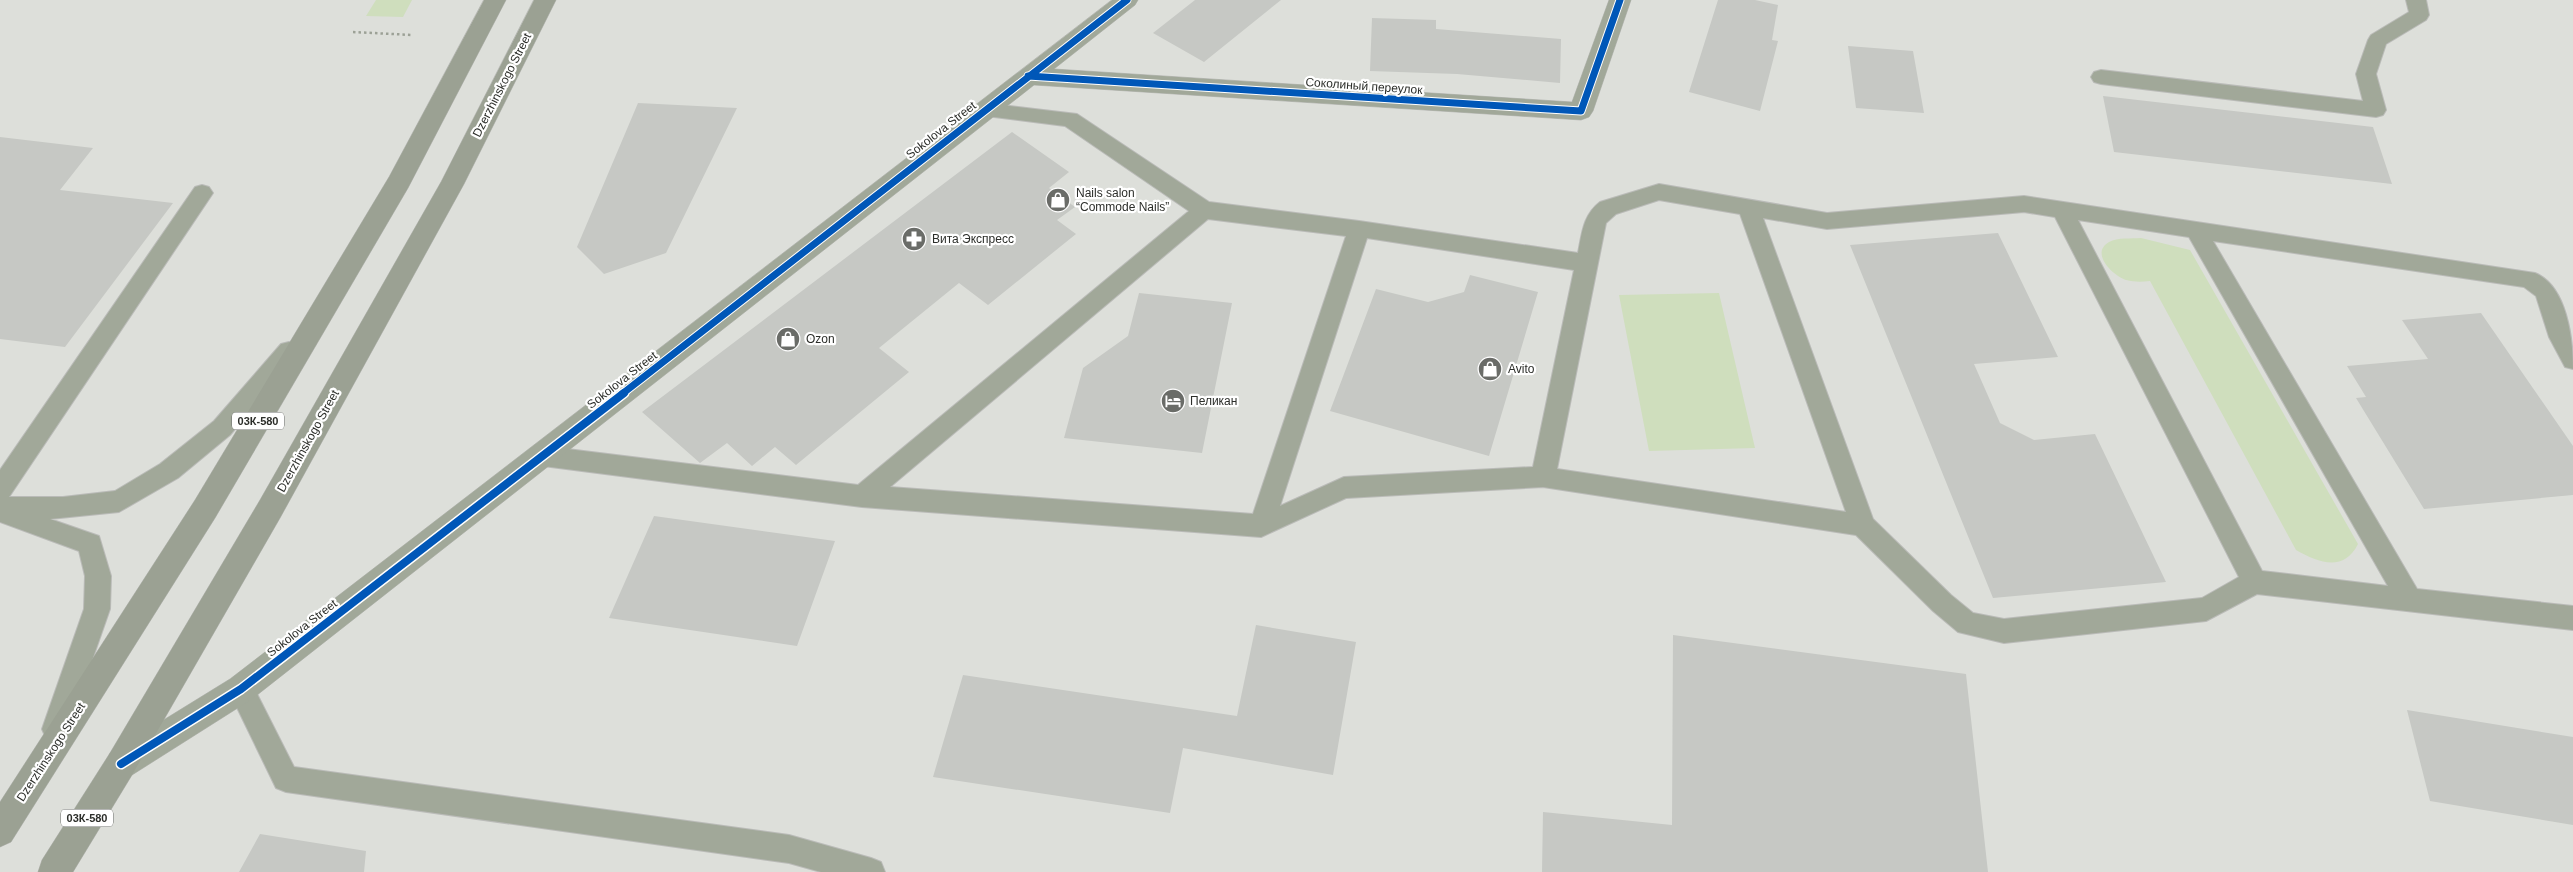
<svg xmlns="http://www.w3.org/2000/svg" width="2573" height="872" font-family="Helvetica,sans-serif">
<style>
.green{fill:#cfdebd}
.building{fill:#c6c8c4}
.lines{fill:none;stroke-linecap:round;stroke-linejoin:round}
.service-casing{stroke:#babbb8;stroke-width:2}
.minor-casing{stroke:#babbb8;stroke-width:1}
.primary-casing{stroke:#babbb8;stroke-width:1}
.path{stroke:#9ca196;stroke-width:2.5;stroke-dasharray:2.5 3;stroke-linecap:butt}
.service{fill:#a1a899;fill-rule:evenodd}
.minor{fill:#a1a899;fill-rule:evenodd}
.primary{fill:#9ba193;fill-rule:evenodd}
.cycleway-far1-casing{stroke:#fff;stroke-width:9}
.cycleway-casing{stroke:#fff;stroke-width:11}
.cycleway-far1{stroke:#0057b8;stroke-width:7}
.cycleway{stroke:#0057b8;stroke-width:8}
.labels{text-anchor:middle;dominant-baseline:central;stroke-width:4.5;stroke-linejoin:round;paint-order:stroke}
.shield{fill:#fff;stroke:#6b6d6a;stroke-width:1}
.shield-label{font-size:11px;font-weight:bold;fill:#2c2e2a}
.street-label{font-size:12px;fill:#2c2e2a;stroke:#fff}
.poi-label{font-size:12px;fill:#2c2e2a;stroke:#fff;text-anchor:start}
</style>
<rect width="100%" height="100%" fill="#dddfda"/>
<path class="green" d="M376 0H412L403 17 366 16Z
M2141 238 2190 250 2358 544C2344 572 2319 563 2296 550L2150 281C2141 282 2134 282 2126 280 2112 275 2090 253 2109 242 2118 237 2131 239 2141 238Z
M1719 293 1755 448 1649 451 1619 295Z"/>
<path class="building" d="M1195 0H1281L1204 62 1153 33Z
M1718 0H1755L1778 5 1772 40 1778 41 1760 111 1689 92Z
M1372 18 1436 20V29L1561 39 1560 83 1457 74 1370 71Z
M1848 46 1913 51 1924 113 1856 108Z
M2103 96 2373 127 2392 184 2114 152Z
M638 103 737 108 666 253 604 274 577 247Z
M1012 132 1069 172 1049 188 1075 207 1057 220 1076 234 988 305 959 283 879 348 909 372 796 465 775 447 752 466 727 443 700 463 642 412Z
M0 137 93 148 60 190 173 203 65 347 0 339Z
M1998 233 2058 357 1974 364 2000 423 2034 440 2095 434 2166 582 1993 598 1850 245Z
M1470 275 1538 292 1489 456 1330 411 1376 289 1428 302 1464 292Z
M1139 293 1232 303 1202 453 1064 438 1083 368 1128 336Z
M2481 313 2573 446V495L2424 509 2356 398 2366 397 2347 366 2428 359 2402 320Z
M654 516 835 541 797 646 609 618Z
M1256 625 1356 642 1333 775 1183 748 1170 813 933 777 963 675 1237 716Z
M1673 635 1966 674 1988 872H1542L1543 812 1672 825Z
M2407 710 2573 737V825L2430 801Z
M260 834 366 851 364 872H239Z"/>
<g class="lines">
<g class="service-casing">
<path id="service" d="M2406 0H2426L2429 15 2426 20 2386 44 2376 74 2386 110 2383 115 2376 117 2101 84 2094 82 2091 77 2094 72 2101 70 2363 101 2356 74 2368 40 2371 35 2409 12Z
M985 103 1077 114 1209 202 1359 221 1578 253C1582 233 1583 215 1600 202L1659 184 1827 213 2024 196 2535 273C2567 286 2573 339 2573 369L2565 367 2549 337 2536 296 2524 287 2213 241 2417 589 2573 606V630L2257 594 2206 621 2004 643 1958 632 1933 611 1856 535 1543 487 1346 498 1261 537 862 507 543 466 535 463 531 456 535 449 543 446 858 485 1189 211 1065 126 978 115 975 110 978 105ZM1659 200 1740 214 1846 512 1557 469 1606 223 1616 214ZM2024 212 2055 217 2239 577 2202 598 2004 619 1973 613 1951 595 1873 519 1763 218 1827 229ZM1208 219 1346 236 1253 514 890 487ZM2078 220 2189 237 2388 586 2262 571ZM1367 238 1574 270 1533 467 1344 477 1280 506Z
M202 185 209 187 213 193 209 199 9 497H63L115 491 160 464 214 421 281 344 289 342 297 344 300 351 230 435 178 478 119 512 50 519 99 536 111 576 110 609 68 729 64 738 55 742 46 738 42 729 84 609 85 576 79 551 0 522V470L195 187Z
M241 677 250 680 294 767 789 835 871 858 881 862 885 872H821L789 863 286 792 276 788 228 689 232 680Z"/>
</g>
<g class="minor-casing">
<path id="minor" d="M1112 0H1138L1135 5 1054 69 1572 102 1609 0H1631L1593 111 1589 117 1581 120 1034 85 252 699 132 775 121 779 110 775 105 764 110 753 230 679Z"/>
</g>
<g class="primary-casing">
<path id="primary" d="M484 0H506L408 188 215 518 11 842 0 847V802L195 500 389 177Z
M534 0H556L464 184 280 518 132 775 73 872H38L42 860 110 753 260 500 441 182Z"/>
</g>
<path class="path" d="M353 32 412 35"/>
<use href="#service" class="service"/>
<use href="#minor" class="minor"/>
<use href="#primary" class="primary"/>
<g class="cycleway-far1-casing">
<path id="cycleway-far1" d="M1028 76 1581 111 1620 0
M622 394 1127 0"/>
</g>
<g class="cycleway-casing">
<path id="cycleway" d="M121 764 241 689 624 393"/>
</g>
<use href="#cycleway-far1" class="cycleway-far1"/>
<use href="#cycleway" class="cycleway"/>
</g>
<defs>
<g id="shop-disc" transform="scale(1.25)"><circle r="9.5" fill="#6a6c68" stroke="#fff"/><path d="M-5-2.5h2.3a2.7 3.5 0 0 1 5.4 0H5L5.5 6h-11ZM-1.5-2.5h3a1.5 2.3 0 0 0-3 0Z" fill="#fff"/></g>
<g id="pharmacy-disc" transform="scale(1.25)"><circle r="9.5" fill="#6a6c68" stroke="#fff"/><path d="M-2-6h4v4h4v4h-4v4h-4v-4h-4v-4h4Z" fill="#fff"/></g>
<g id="hotel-disc" transform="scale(1.25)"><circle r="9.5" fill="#6a6c68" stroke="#fff"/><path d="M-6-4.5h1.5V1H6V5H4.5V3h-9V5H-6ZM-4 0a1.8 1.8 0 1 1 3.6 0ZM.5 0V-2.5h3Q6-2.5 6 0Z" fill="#fff"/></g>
</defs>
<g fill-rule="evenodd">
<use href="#shop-disc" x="1058" y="200"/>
<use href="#pharmacy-disc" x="914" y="239"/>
<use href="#shop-disc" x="788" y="339"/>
<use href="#shop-disc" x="1490" y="369"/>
<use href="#hotel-disc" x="1173" y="401"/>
</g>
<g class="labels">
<g class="shield">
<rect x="232" y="412.5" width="52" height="17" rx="4"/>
<rect x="61" y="809.5" width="52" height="17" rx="4"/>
</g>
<g class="shield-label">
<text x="258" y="421">03К-580</text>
<text x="87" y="818">03К-580</text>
</g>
<g class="street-label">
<text transform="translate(502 85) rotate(-63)">Dzerzhinskogo Street</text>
<text transform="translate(1364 86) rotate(4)">Соколиный переулок</text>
<text transform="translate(941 130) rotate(-38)">Sokolova Street</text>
<text transform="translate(622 380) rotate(-38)">Sokolova Street</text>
<text transform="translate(308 441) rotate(-61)">Dzerzhinskogo Street</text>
<text transform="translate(302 628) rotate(-38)">Sokolova Street</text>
<text transform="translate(51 752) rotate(-57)">Dzerzhinskogo Street</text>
</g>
<g class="poi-label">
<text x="1076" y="193">Nails salon<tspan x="1076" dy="14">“Commode Nails”</tspan></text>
<text x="932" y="239">Вита Экспресс</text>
<text x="806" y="339">Ozon</text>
<text x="1508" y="369">Avito</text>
<text x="1190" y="401">Пеликан</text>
</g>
</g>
</svg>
